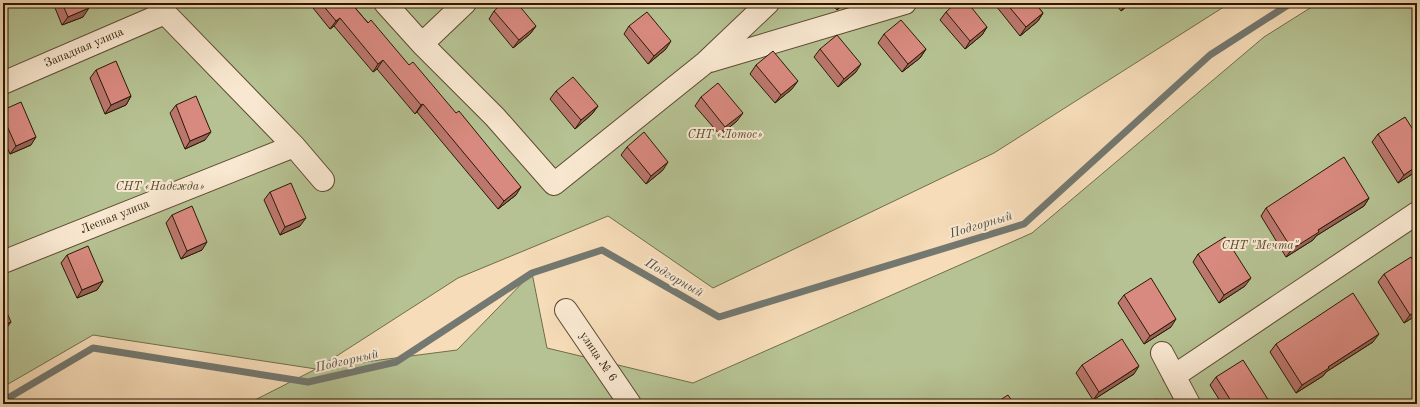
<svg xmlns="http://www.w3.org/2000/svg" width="1420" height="407" font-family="'Old Standard TT',serif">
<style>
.green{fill:#b6c293;stroke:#706e4a}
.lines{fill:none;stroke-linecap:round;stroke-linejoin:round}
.stream{stroke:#737870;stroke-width:7}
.minor-casing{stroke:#5d4a30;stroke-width:24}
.minor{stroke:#f9e8d1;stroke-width:22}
.wall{fill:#bb776e;stroke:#2a1902}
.shaded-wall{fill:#98615a;stroke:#2a1902}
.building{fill:#d98a80;stroke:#2a1902}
.labels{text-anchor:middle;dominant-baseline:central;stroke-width:4;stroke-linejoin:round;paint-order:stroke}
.street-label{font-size:12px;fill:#2a1902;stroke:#f9e8d1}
.park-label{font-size:12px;font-style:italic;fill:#544c2e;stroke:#f9e8d1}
.water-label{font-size:13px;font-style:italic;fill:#545142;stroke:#f9e8d1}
</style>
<rect width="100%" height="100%" fill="#f6dcb8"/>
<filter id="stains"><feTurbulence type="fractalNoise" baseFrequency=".005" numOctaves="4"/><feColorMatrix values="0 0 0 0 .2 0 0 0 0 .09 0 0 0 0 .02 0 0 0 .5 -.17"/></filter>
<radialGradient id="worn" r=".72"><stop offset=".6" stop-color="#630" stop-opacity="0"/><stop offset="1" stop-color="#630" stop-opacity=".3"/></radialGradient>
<path class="green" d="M3 3H1230L994 153 713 288 608 216 458 278 318 368 457 350 532 273 547 348 693 383 1032 233 1264 37 1318 3H1417V404H247L316 369 93 335 3 387Z"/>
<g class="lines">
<path class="stream" d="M3 401 93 348 308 382 396 362 532 273 602 250 719 317 1024 224 1210 55 1291 3"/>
<g class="minor-casing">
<path id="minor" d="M157 3 165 13 294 146 323 180
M385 3 422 44 495 117 554 184 706 62 768 3
M422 44 465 3
M710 61 905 3
M3 83 165 13
M3 262 294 146
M566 310 630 404
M1162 353 1189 404
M1174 376 1417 213"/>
</g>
<use href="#minor" class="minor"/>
</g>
<path class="wall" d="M53 3H86L83 17 62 25Z
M309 3H351L516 195 498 209 417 112 415 114 377 69 373 72 334 26 330 29Z
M831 3H845L837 10Z
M998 3H1035L1043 13 1038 21 1020 36 996 6Z
M1115 3H1131L1121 11Z
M494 11 536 26 530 34 513 48 489 19Z
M946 12 987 27 982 35 965 49 940 20Z
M629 26 666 49 648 64 624 34Z
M884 34 926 49 920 58 902 72 878 43Z
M820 49 856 72 838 87 814 57Z
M756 65 792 89 775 103 750 74Z
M96 70 131 96 126 105 105 114 90 78Z
M556 91 598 106 592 114 575 129 550 99Z
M701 97 737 121 720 135 695 106Z
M176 105 205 140 185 149 170 113Z
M3 110 31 145 10 154 3 138Z
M1378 134 1417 136V171L1398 183 1372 142Z
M627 147 663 170 646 184 621 155Z
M270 192 300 226 280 235 264 200Z
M1369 198 1364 206 1316 236 1313 240 1286 257 1261 216 1266 208Z
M172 215 202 250 181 259 166 223Z
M1198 254 1245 286 1219 303 1193 262Z
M67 255 103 281 97 290 77 298 61 263Z
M1384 274 1417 315 1404 323 1378 282Z
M1124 295 1171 327 1144 344 1118 303Z
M1373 342 1326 372 1323 376 1296 393 1270 352 1276 344Z
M1082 365 1134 374 1093 400 1076 373Z
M1216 377 1267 404H1222L1210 385Z"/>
<path class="shaded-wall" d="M842 3H845L837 10Z
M1126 3H1131L1121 11Z
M89 8 83 17 62 25 68 17Z
M1043 13 1038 21 1020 36 1026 27Z
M340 18 334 26 330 29 336 21Z
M536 26 530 34 513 48 519 40Z
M987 27 982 35 965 49 970 41Z
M671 41 666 49 648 64 654 56Z
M926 49 920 58 902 72 908 64Z
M383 60 377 69 373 72 378 64Z
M861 64 856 72 838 87 844 79Z
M798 81 792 89 775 103 781 95Z
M131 96 126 105 105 114 111 105Z
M423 104 417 112 415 114 421 105Z
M598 106 592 114 575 129 581 120Z
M743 113 737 121 720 135 725 127Z
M211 132 205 140 185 149 190 141Z
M36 137 31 145 10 154 16 146Z
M668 162 663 170 646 184 651 176Z
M1417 166V171L1398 183 1404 175Z
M521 187 516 195 498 209 504 201Z
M1369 198 1364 206 1316 236 1313 240 1286 257 1292 249 1318 230Z
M306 218 300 226 280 235 285 227Z
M207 242 202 250 181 259 187 251Z
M1251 278 1245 286 1219 303 1224 295Z
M103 281 97 290 77 298 82 290Z
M1417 311V315L1404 323 1410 315Z
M1176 319 1171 327 1144 344 1150 336Z
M11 322 5 330 3 331V325Z
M1379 334 1373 342 1326 372 1323 376 1296 393 1302 385 1328 367Z
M1139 366 1134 374 1093 400 1099 392Z"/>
<path class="building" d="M62 3H86L89 8 68 17Z
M321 3H351L368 23 371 20 409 65 413 62 456 113 459 111 521 187 504 201 423 104 421 105 383 60 378 64 340 18 336 21Z
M503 3H517L536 26 519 40 494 11Z
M956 3H968L987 27 970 41 946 12Z
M1006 3H1035L1043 13 1026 27Z
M647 12 671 41 654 56 629 26Z
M901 20 926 49 908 64 884 34Z
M837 35 861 64 844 79 820 49Z
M773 51 798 81 781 95 756 65Z
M116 61 131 96 111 105 96 70Z
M573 77 598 106 581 120 556 91Z
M718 83 743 113 725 127 701 97Z
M196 96 211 132 190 141 176 105Z
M21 102 36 137 16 146 3 117V110Z
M1405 117 1417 136V166L1404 175 1378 134Z
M644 132 668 162 651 176 627 147Z
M1344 157 1369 198 1318 230 1319 232 1292 249 1266 208Z
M291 183 306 218 285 227 270 192Z
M192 206 207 242 187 251 172 215Z
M1225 237 1251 278 1224 295 1198 254Z
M88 246 103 281 82 290 67 255Z
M1411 257 1417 267V311L1410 315 1384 274Z
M1151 278 1176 319 1150 336 1124 295Z
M1353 293 1379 334 1328 367 1329 368 1302 385 1276 344Z
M3 304 11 322 3 325Z
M1122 339 1139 366 1099 392 1082 365Z
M1243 360 1269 401 1265 404H1233L1216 377Z
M1008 395 1014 404H994Z
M1417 396V404H1405Z
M1156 399 1159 404H1148Z
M888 400 890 404H881Z"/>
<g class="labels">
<g class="street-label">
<text transform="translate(84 48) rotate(-23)">Западная улица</text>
<text transform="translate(115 217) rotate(-22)">Лесная улица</text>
<text transform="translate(598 357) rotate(56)">улица № 6</text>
</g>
<g class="park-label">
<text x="725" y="135">СНТ «Лотос»</text>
<text x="160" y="187">СНТ «Надежда»</text>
<text x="1260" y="246">СНТ "Мечта"</text>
</g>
<g class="water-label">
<text transform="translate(981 225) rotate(-17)">Подгорный</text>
<text transform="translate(674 278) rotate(30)">Подгорный</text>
<text transform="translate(347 361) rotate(-13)">Подгорный</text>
</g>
</g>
<rect width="1420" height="407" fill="none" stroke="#f6dcb8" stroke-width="16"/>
<rect x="4" y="4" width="1412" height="399" fill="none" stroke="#2a1902" stroke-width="2"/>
<rect x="8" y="8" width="1404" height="391" fill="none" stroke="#2a1902"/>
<rect width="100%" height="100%" filter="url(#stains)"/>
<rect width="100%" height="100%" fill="url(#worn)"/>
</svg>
